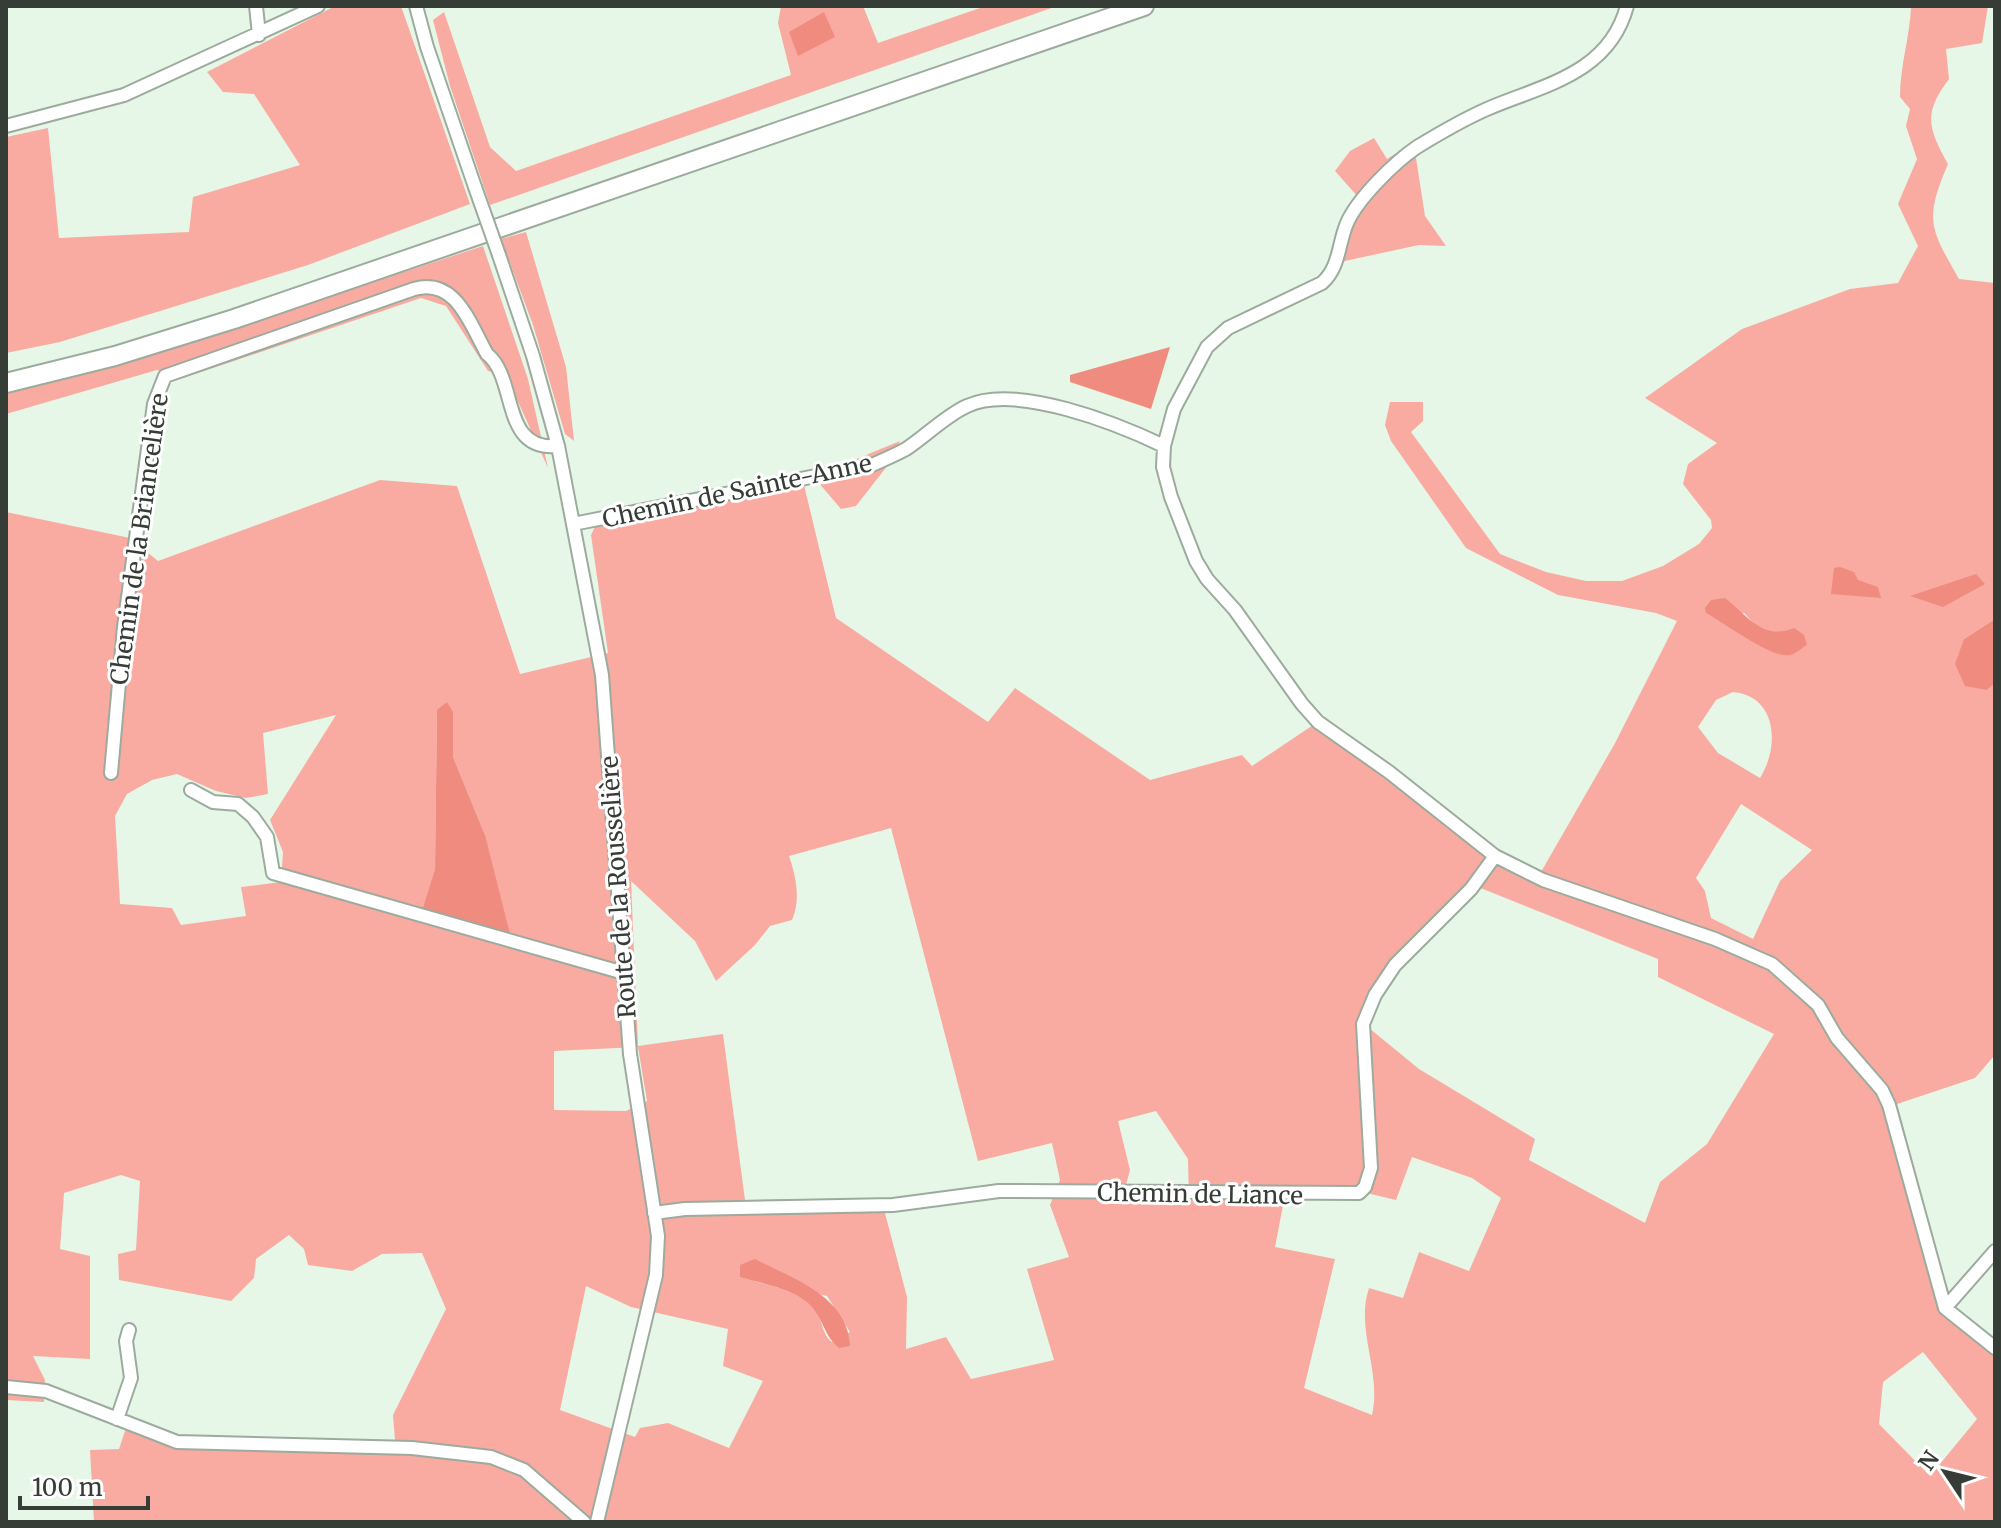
<svg xmlns="http://www.w3.org/2000/svg" width="2001" height="1528" font-family="Merriweather,serif">
<style>
.green{fill:#f9aba1;fill-rule:evenodd}
.water{fill:#f08b80}
.lines{fill:none;stroke-linecap:round;stroke-linejoin:round}
.minor-casing{stroke:#9cab9d;stroke-width:16}
.highway-casing{stroke:#9cab9d;stroke-width:22}
.minor{stroke:#fff;stroke-width:12}
.highway{stroke:#fff;stroke-width:18}
.minor-bridge-casing{stroke:#9cab9d;stroke-width:16;stroke-linecap:butt}
.minor-bridge{stroke:#fff;stroke-width:12}
.labels{text-anchor:middle;dominant-baseline:central;stroke-width:6;stroke-linejoin:round;paint-order:stroke}
.street-label{font-size:24px;fill:#363c36;stroke:#fff}
</style>
<rect width="100%" height="100%" fill="#e6f7e8"/>
<path class="green" d="M335 6H401L470 204 308 265 60 342 6 353V137L48 128 59 238 189 232 193 197 300 165 254 94 223 92 207 72Z
M781 6H863L878 43 986 6H1057L490 205 450 86 433 20 444 12 490 147 516 171 791 75 778 23Z
M1911 6H1988L1982 43 1946 49 1949 79C1923 113 1928 128 1948 164 1924 220 1930 228 1959 279L1995 283V619L1964 639 1987 690 1995 683V1055L1975 1078 1897 1104 1947 1292 1956 1312 1995 1341V1522H94L90 1450 119 1449 129 1419 176 1437 395 1440 393 1415 446 1309 422 1253 382 1254 352 1271 308 1265 304 1249 289 1235 256 1259 254 1278 231 1301 119 1280 118 1254 136 1250 140 1181 121 1175 64 1193 60 1249 90 1256V1359L33 1356 45 1380 44 1402 6 1400V512L130 538 158 561 380 480 457 486 520 674 608 653 591 535 600 516 837 467 900 441 888 465 856 506 841 509 818 482 804 485 836 618 988 722 1015 688 1150 780 1242 755 1252 766 1325 717 1501 855 1507 853 1541 872 1614 745 1677 621 1656 613 1558 595 1466 548 1391 441 1385 425 1390 402H1423V421L1411 432 1500 554 1546 572 1586 581H1622L1663 566 1699 544 1712 528 1711 520 1683 484 1688 464 1717 443 1645 398 1742 329 1850 289 1898 283 1918 246 1898 204 1917 159 1906 126 1910 109 1900 97C1900 65 1910 37 1911 6ZM1707 613H1744L1759 629 1781 634 1780 654ZM1733 692C1777 696 1780 746 1760 778L1718 753 1698 727 1716 700ZM437 710 453 712V757L485 835 424 908 435 869ZM336 715 270 820 283 852 281 882 241 887 246 916 181 925 172 908 120 904 115 816 127 794 152 780 177 774 216 791 246 798 268 794 263 733ZM1741 804 1812 850 1780 881 1753 939 1711 918 1705 891 1696 878ZM891 828 978 1161 1052 1143 1060 1180 1050 1205 1069 1257 1027 1269 1054 1360 971 1379 946 1337 906 1349 907 1297 885 1213 893 1198 745 1200 723 1034 638 1046 631 881 695 941 716 981 755 945 770 926 792 920C801 900 796 876 789 856ZM1478 887 1658 959V977L1774 1034 1707 1144 1660 1182 1645 1223 1529 1160 1535 1139 1419 1069 1369 1028C1386 972 1438 929 1478 887ZM638 1047 647 1101 626 1111 554 1110V1051ZM1156 1111 1188 1159 1189 1197 1123 1196 1130 1170 1118 1121ZM1412 1157 1472 1178 1501 1198 1469 1271 1419 1252 1403 1298 1369 1288C1355 1330 1382 1372 1372 1415L1304 1388 1335 1259 1275 1247 1286 1190H1354L1396 1200ZM740 1277 827 1296 850 1332 832 1342C821 1334 823 1319 815 1309 800 1290 762 1284 740 1277ZM586 1286 631 1307 728 1329 723 1366 763 1381 729 1448 668 1423 640 1428 635 1437 560 1410ZM1923 1352 1977 1419 1930 1476 1879 1424 1883 1382Z
M1374 138 1387 159 1408 146 1416 158 1425 216 1446 246 1419 245 1340 262 1359 198 1335 171 1350 151Z
M526 232 566 367 574 441 565 434 533 325 501 239Z
M483 246 528 379 548 468 506 375 488 371 446 306 421 298 180 379 157 370 6 414V394L154 354Z"/>
<path class="water" d="M824 12 835 37 798 56 789 32Z
M1170 347 1151 409 1070 382V375Z
M1840 567 1854 572 1858 580 1878 587 1881 598 1831 594 1834 568Z
M1976 574 1985 584 1943 607 1910 596Z
M1725 598C1748 616 1763 641 1794 628L1804 635 1807 645C1802 648 1796 653 1791 655 1771 659 1725 623 1706 613L1705 608 1711 600Z
M1995 619V683L1987 690 1965 686 1955 664 1964 639Z
M447 702 453 712V757L485 835 510 934 423 908 435 869 437 710Z
M755 1259C793 1279 848 1296 850 1346L839 1348C825 1336 825 1325 815 1311 802 1290 762 1284 740 1277V1265Z"/>
<g class="lines">
<g class="minor-casing">
<path id="minor" d="M256 6 259 35
M416 6 427 47 475 187
M1627 6C1609 74 1543 85 1487 109 1462 120 1440 133 1417 147 1395 162 1358 198 1347 223 1338 244 1340 267 1322 283L1228 328 1207 347 1174 409 1164 446 1163 467 1171 497 1196 561 1207 579 1235 610 1302 704 1318 722 1389 772 1495 856 1543 880 1715 939 1772 964 1818 1005 1837 1038 1882 1090 1889 1105 1945 1308 1995 1348
M6 126 124 95 318 6
M499 255 533 356 558 446 602 675 630 1054 658 1236 656 1275 597 1522
M573 524 872 465C883 460 895 455 906 449 926 436 945 416 967 406 1016 383 1118 424 1164 446
M111 773 124 627 154 404 165 376 414 289C456 277 470 324 487 354 518 378 500 452 558 446
M191 790 213 802 238 804 253 817 267 837 273 873 624 973
M654 1213 685 1209 893 1205 999 1191 1359 1193 1365 1187 1371 1168 1363 1024 1375 995 1395 965 1471 889 1495 856
M1945 1308 1995 1251
M6 1387 46 1391 177 1442 412 1448 491 1457 524 1470 584 1522
M117 1419 131 1378 126 1341 129 1330"/>
</g>
<g class="highway-casing">
<path id="highway" d="M6 383 115 356 234 319 1144 6"/>
</g>
<use href="#minor" class="minor"/>
<use href="#highway" class="highway"/>
<g class="minor-bridge-casing">
<path id="minor-bridge" d="M475 187 499 255"/>
</g>
<use href="#minor-bridge" class="minor-bridge"/>
</g>
<g class="labels">
<g class="street-label">
<text transform="translate(737 491) rotate(-12)">Chemin de Sainte-Anne</text>
<text transform="translate(139 539) rotate(-82)">Chemin de la Briancelière</text>
<text transform="translate(618 887) rotate(-94)">Route de la Rousselière</text>
<text transform="translate(1200 1194) rotate(1)">Chemin de Liance</text>
</g>
</g>
<rect width="2001" height="1528" fill="none" stroke="#363c36" stroke-width="16"/>
<g transform="translate(1945 1472) rotate(305)" stroke="#ffffff" stroke-width="6" paint-order="stroke">
<path d="M0-6L14 30L0 20L-14 30Z" fill="#363c36"/>
<text y="-12" font-size="22" font-weight="bold" text-anchor="middle" fill="#363c36">N</text>
</g>
<path d="M20 1496v12h128v-12" fill="none" stroke="#363c36" stroke-width="4"/>
<text x="32" y="1496" font-size="24" fill="#363c36" stroke="#ffffff" stroke-width="6" paint-order="stroke">100 m</text>
</svg>
